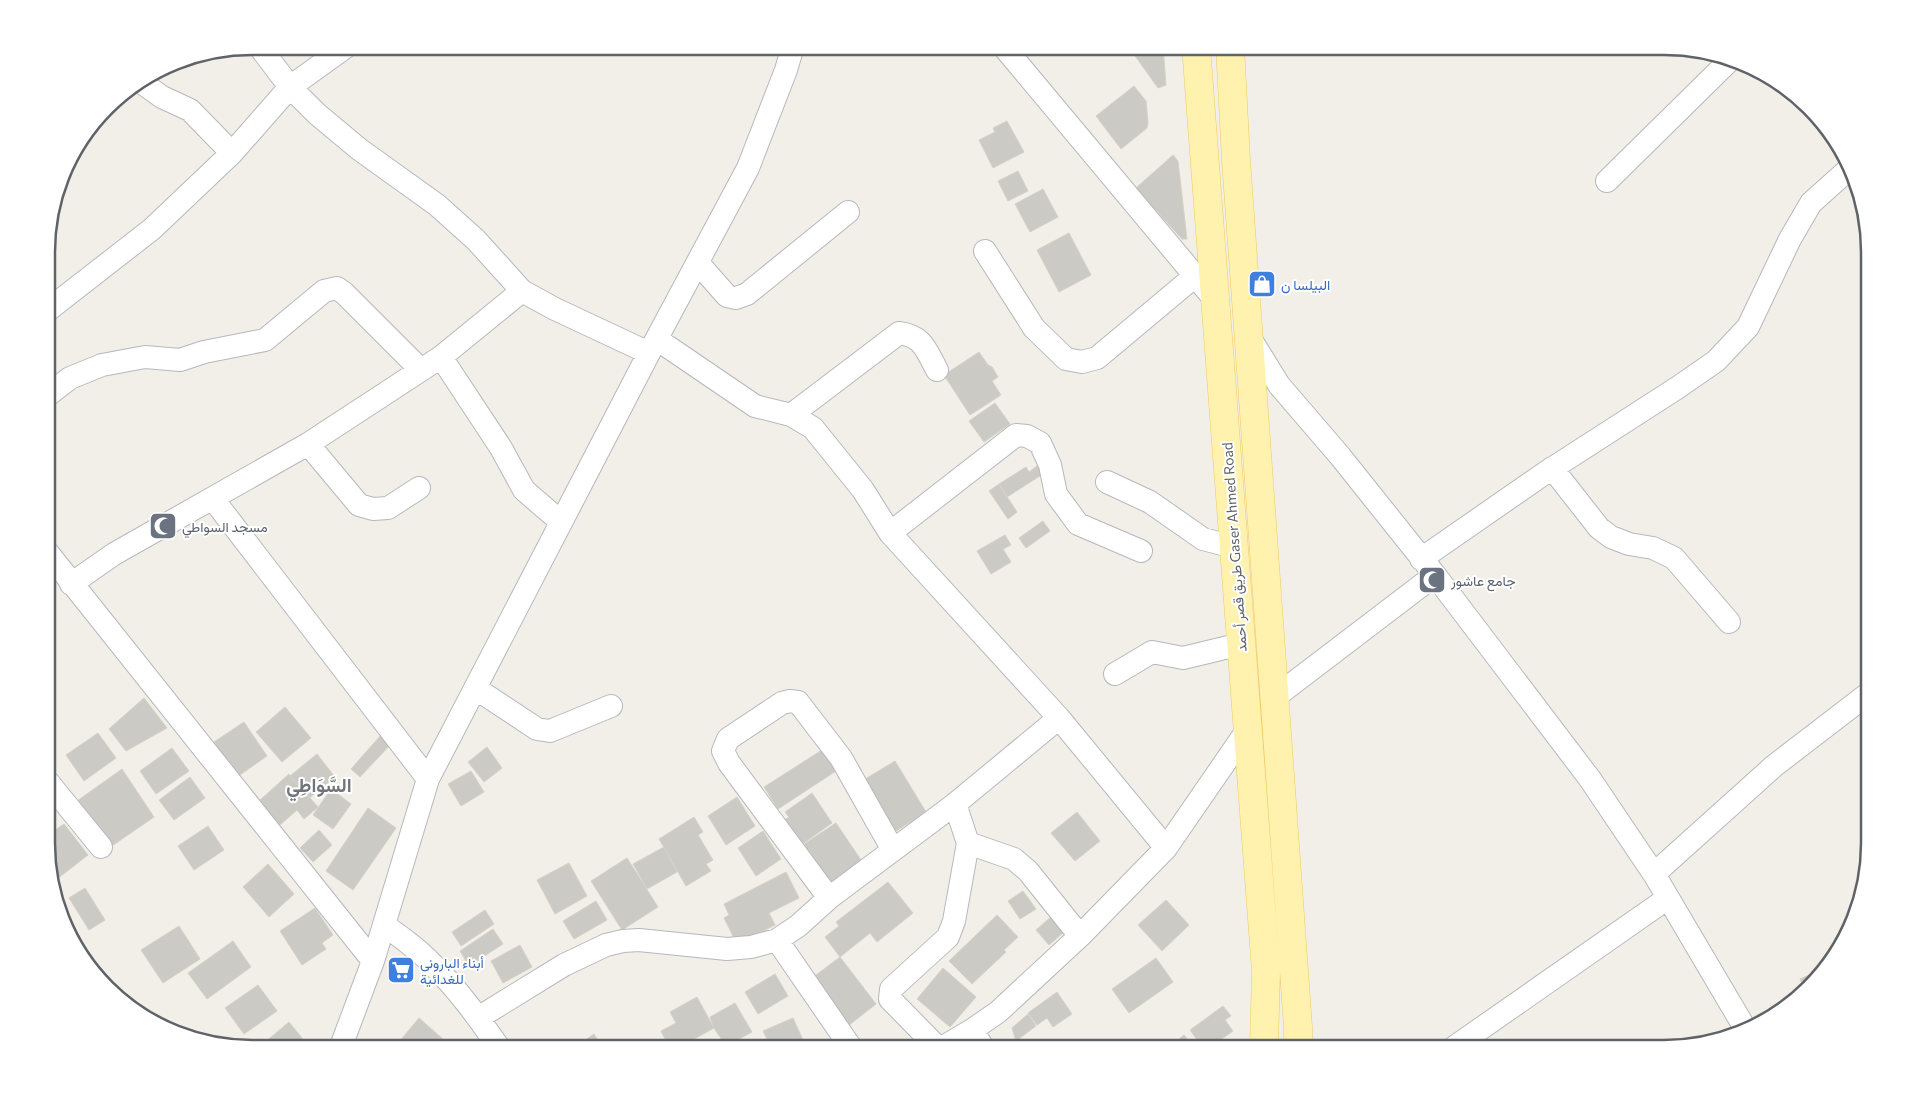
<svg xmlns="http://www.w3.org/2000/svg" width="1916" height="1095" font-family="Commissioner,Vazirmatn,sans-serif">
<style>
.building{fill:#cccac5;stroke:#d6d1c6}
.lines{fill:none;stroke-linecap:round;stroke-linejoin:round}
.minor-casing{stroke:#b5b8bc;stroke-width:24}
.major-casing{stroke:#f2c960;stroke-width:29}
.minor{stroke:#fff;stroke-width:22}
.major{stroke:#fff2af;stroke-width:28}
.labels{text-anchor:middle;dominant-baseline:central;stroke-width:4;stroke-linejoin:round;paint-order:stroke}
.shop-label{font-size:14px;fill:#366cbe;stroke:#fff;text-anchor:start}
.worship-label{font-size:14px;fill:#5b616d;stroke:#fff;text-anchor:start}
.street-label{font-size:14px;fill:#5f6368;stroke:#fff}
.district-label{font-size:19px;font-weight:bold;fill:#70757a;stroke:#fff}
.rim{fill:none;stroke:#5f6368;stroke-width:2.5}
</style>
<rect width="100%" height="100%" fill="#f1efe8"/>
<path class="building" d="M1128 46H1163L1166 85 1158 88Z
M1134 86 1146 101 1148 122 1147 128 1121 149 1096 116Z
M1007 121 1024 152 993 168 979 140 995 132 993 128Z
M1173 155 1178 161 1187 239H1182L1136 188Z
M1018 171 1028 191 1008 201 998 181Z
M1043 189 1058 217 1030 232 1015 204Z
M1069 233 1091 275 1059 292 1037 250Z
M979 352 988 365 992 367 998 377 992 381 1001 395 970 415 944 375Z
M995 403 1010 424 984 442 969 421Z
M1037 466 1043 474 1007 497 999 484 1026 467 1029 472Z
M999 484 1017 512 1008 519 989 491Z
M1043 521 1050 531 1026 548 1019 538Z
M1005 535 1011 545 1003 549 1011 562 991 574 977 551Z
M144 698 167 728 126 751 109 729Z
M285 707 311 738 282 762 256 732Z
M244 722 267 756 237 777 214 742Z
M98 733 116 758 84 781 66 755Z
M381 735 391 744 360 777 351 769Z
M487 747 502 768 484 782 468 762Z
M172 748 189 771 156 794 140 771Z
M822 750 836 771 778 809 764 787Z
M317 754 335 777 308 799 290 776Z
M895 761 926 812 893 833 862 781Z
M122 769 154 817 109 848 77 801Z
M471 771 484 792 461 806 448 784Z
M289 774 318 807 304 819 297 810 280 825 259 801Z
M190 777 205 798 174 820 159 800Z
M331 789 351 804 333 829 313 815Z
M812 793 832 823 798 847 781 822 789 817 785 812Z
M737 797 755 826 726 845 708 816Z
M368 808 396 828 353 890 326 871Z
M1077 812 1100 841 1075 861 1051 833Z
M694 817 703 832 698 835 713 860 706 864 711 871 686 886 659 839Z
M836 823 863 863 830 884 804 844Z
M64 824 88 855 53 882 48 870V835Z
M208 826 224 850 194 870 178 846Z
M319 830 332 845 313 862 300 848Z
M763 831 781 859 756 876 738 848Z
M664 847 677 872 647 889 633 864Z
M627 858 658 907 622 930 591 881Z
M569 863 587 896 555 914 537 880Z
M268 864 294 894 269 917 243 887Z
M786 872 799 898 769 913 775 925 737 944 724 918 729 915 724 904Z
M888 882 913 913 877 942 870 933 840 957 825 937 839 926 836 922Z
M85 888 105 920 89 930 69 898Z
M1023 891 1036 909 1020 919 1008 901Z
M1166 900 1189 925 1162 951 1138 925Z
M596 901 607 920 574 939 563 921Z
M315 908 333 935 322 943 326 949 302 965 280 931Z
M485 910 494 924 461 946 452 932Z
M997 915 1018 937 1004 950 1006 952 972 984 949 961Z
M1052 916 1065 931 1049 945 1036 930Z
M179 926 200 959 163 983 141 950Z
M493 929 503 944 469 966 460 951Z
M233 941 251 967 207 999 188 973Z
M520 945 532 967 503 983 491 961Z
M840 957 876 1004 848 1026 812 978Z
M1156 958 1173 982 1129 1013 1112 989Z
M943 968 976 997 950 1027 917 999Z
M1818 971 1804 987 1800 979Z
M775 974 788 996 758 1014 745 992Z
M258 985 277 1011 244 1034 225 1008Z
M1057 992 1072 1014 1053 1027 1047 1018 1037 1025 1028 1013Z
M697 997 714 1028 676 1049H670L661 1031 676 1023 670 1012Z
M735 1003 752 1032 726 1046 714 1028 710 1017Z
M1223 1006 1231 1016 1225 1020 1233 1031 1209 1048H1203L1190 1030Z
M1028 1014 1036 1026 1016 1041 1012 1028Z
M419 1018 453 1048 452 1049H406L399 1042Z
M793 1018 803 1040 784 1049H772L763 1031Z
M289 1022 310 1048 309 1049H257Z
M594 1034 603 1049H572Z
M1184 1035 1195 1048H1168Z"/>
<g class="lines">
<g class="minor-casing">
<path id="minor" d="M259 46 290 87 317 114 359 149 437 205 476 240 522 291 555 309 649 353
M1003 46 1216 301
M141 82 162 97 190 110 232 153
M1607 181 1731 59
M985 251 1034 328 1066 359 1082 362 1097 358 1195 276
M698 263 727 296 736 298 747 294 848 212
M48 310 152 229 232 153 290 87 347 46
M1250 338 1279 385 1340 456 1435 575 1590 779 1654 874 1746 1030
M658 340 755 406 791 415 813 428 863 490 890 533 1059 718 1166 848
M441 357 501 448 524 490 561 522
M48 395 70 378 102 365 145 357 180 360 204 352 265 340 324 291 337 288 344 293 421 370
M791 415 899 333C923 336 926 350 937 370
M308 444 359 505 373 509 388 508 419 488
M1552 468 1599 528 1611 537 1629 544 1653 548 1674 558 1729 622
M1107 482 1150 502 1203 539 1234 547
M213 499 428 779
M890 533 1016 435 1027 436 1040 443 1050 465 1056 494 1078 524 1141 551
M48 553 373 961
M1421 559 1545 473 1677 388 1716 361 1748 327 1790 239 1811 203 1850 168
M71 584 114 554 308 444 441 357 522 291
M1115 674 1152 652 1183 658 1241 644
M475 688 537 729 550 731 611 706
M1275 697 1435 575
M48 782 101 847
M968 843 1014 859 1028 871 1080 936
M1654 874 1774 766 1869 693
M829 898 729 763 723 751 728 739 782 703 790 701 798 702 841 758 893 850
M384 925C401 937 418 949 432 964 458 989 479 1019 500 1049
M777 940 852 1049
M478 1018 564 965 606 945 623 941 639 940 727 949 751 947 777 940 798 926 829 898 955 804 1059 718
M972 1030 984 1049
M1453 1048 1668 898
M340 1049 373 961 428 779 649 353 748 168 786 70 793 46
M939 1049 890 999 891 989 948 937 954 921 968 843 955 804
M940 1049 972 1030 998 1012 1080 936 1166 848 1248 729"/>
</g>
<g class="major-casing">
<path id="major" d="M1196 46 1266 971 1264 1048
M1230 46 1236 160 1298 1027V1048"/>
</g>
<use href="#minor" class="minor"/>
<use href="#major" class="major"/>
</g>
<defs>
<g id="shop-square" transform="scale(1.4375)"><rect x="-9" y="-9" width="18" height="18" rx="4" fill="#3f7fe0" stroke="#fff"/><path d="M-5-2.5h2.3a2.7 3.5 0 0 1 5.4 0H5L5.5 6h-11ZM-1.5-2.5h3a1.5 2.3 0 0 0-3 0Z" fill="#fff"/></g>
<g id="mosque-square" transform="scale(1.4375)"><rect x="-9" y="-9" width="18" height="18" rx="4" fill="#6b7280" stroke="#fff"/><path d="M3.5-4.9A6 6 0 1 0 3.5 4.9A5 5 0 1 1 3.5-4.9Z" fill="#fff"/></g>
<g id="supermarket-square" transform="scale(1.4375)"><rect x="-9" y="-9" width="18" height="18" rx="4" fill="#3f7fe0" stroke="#fff"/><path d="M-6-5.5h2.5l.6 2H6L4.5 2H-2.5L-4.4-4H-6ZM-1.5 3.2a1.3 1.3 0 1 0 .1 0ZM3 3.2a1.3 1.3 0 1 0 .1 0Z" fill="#fff"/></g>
</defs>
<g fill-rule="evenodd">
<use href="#shop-square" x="1262" y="284"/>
<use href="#mosque-square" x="163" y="526"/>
<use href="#mosque-square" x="1432" y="580"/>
<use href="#supermarket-square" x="401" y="970"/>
</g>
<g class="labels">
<g class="shop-label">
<text x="1281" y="284">البيلسا ن</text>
<text x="420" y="962">أبناء البارونى<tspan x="420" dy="16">للغدائية</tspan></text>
</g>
<g class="worship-label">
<text x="182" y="526">مسجد السواطي</text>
<text x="1451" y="580">جامع عاشور</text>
</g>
<g class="street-label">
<text transform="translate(1234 547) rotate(-94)">طريق قصر أحمد Gaser Ahmed Road</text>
</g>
<g class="district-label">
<text x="319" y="784">السَّوَاطِي</text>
</g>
</g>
<path d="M0 0H1916V1095H0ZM252 55H1664A197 197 0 0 1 1861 252V843A197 197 0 0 1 1664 1040H252A197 197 0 0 1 55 843V252A197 197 0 0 1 252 55Z" fill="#fff" fill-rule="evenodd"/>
<path class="rim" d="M252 55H1664A197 197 0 0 1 1861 252V843A197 197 0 0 1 1664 1040H252A197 197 0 0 1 55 843V252A197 197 0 0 1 252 55Z"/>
</svg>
